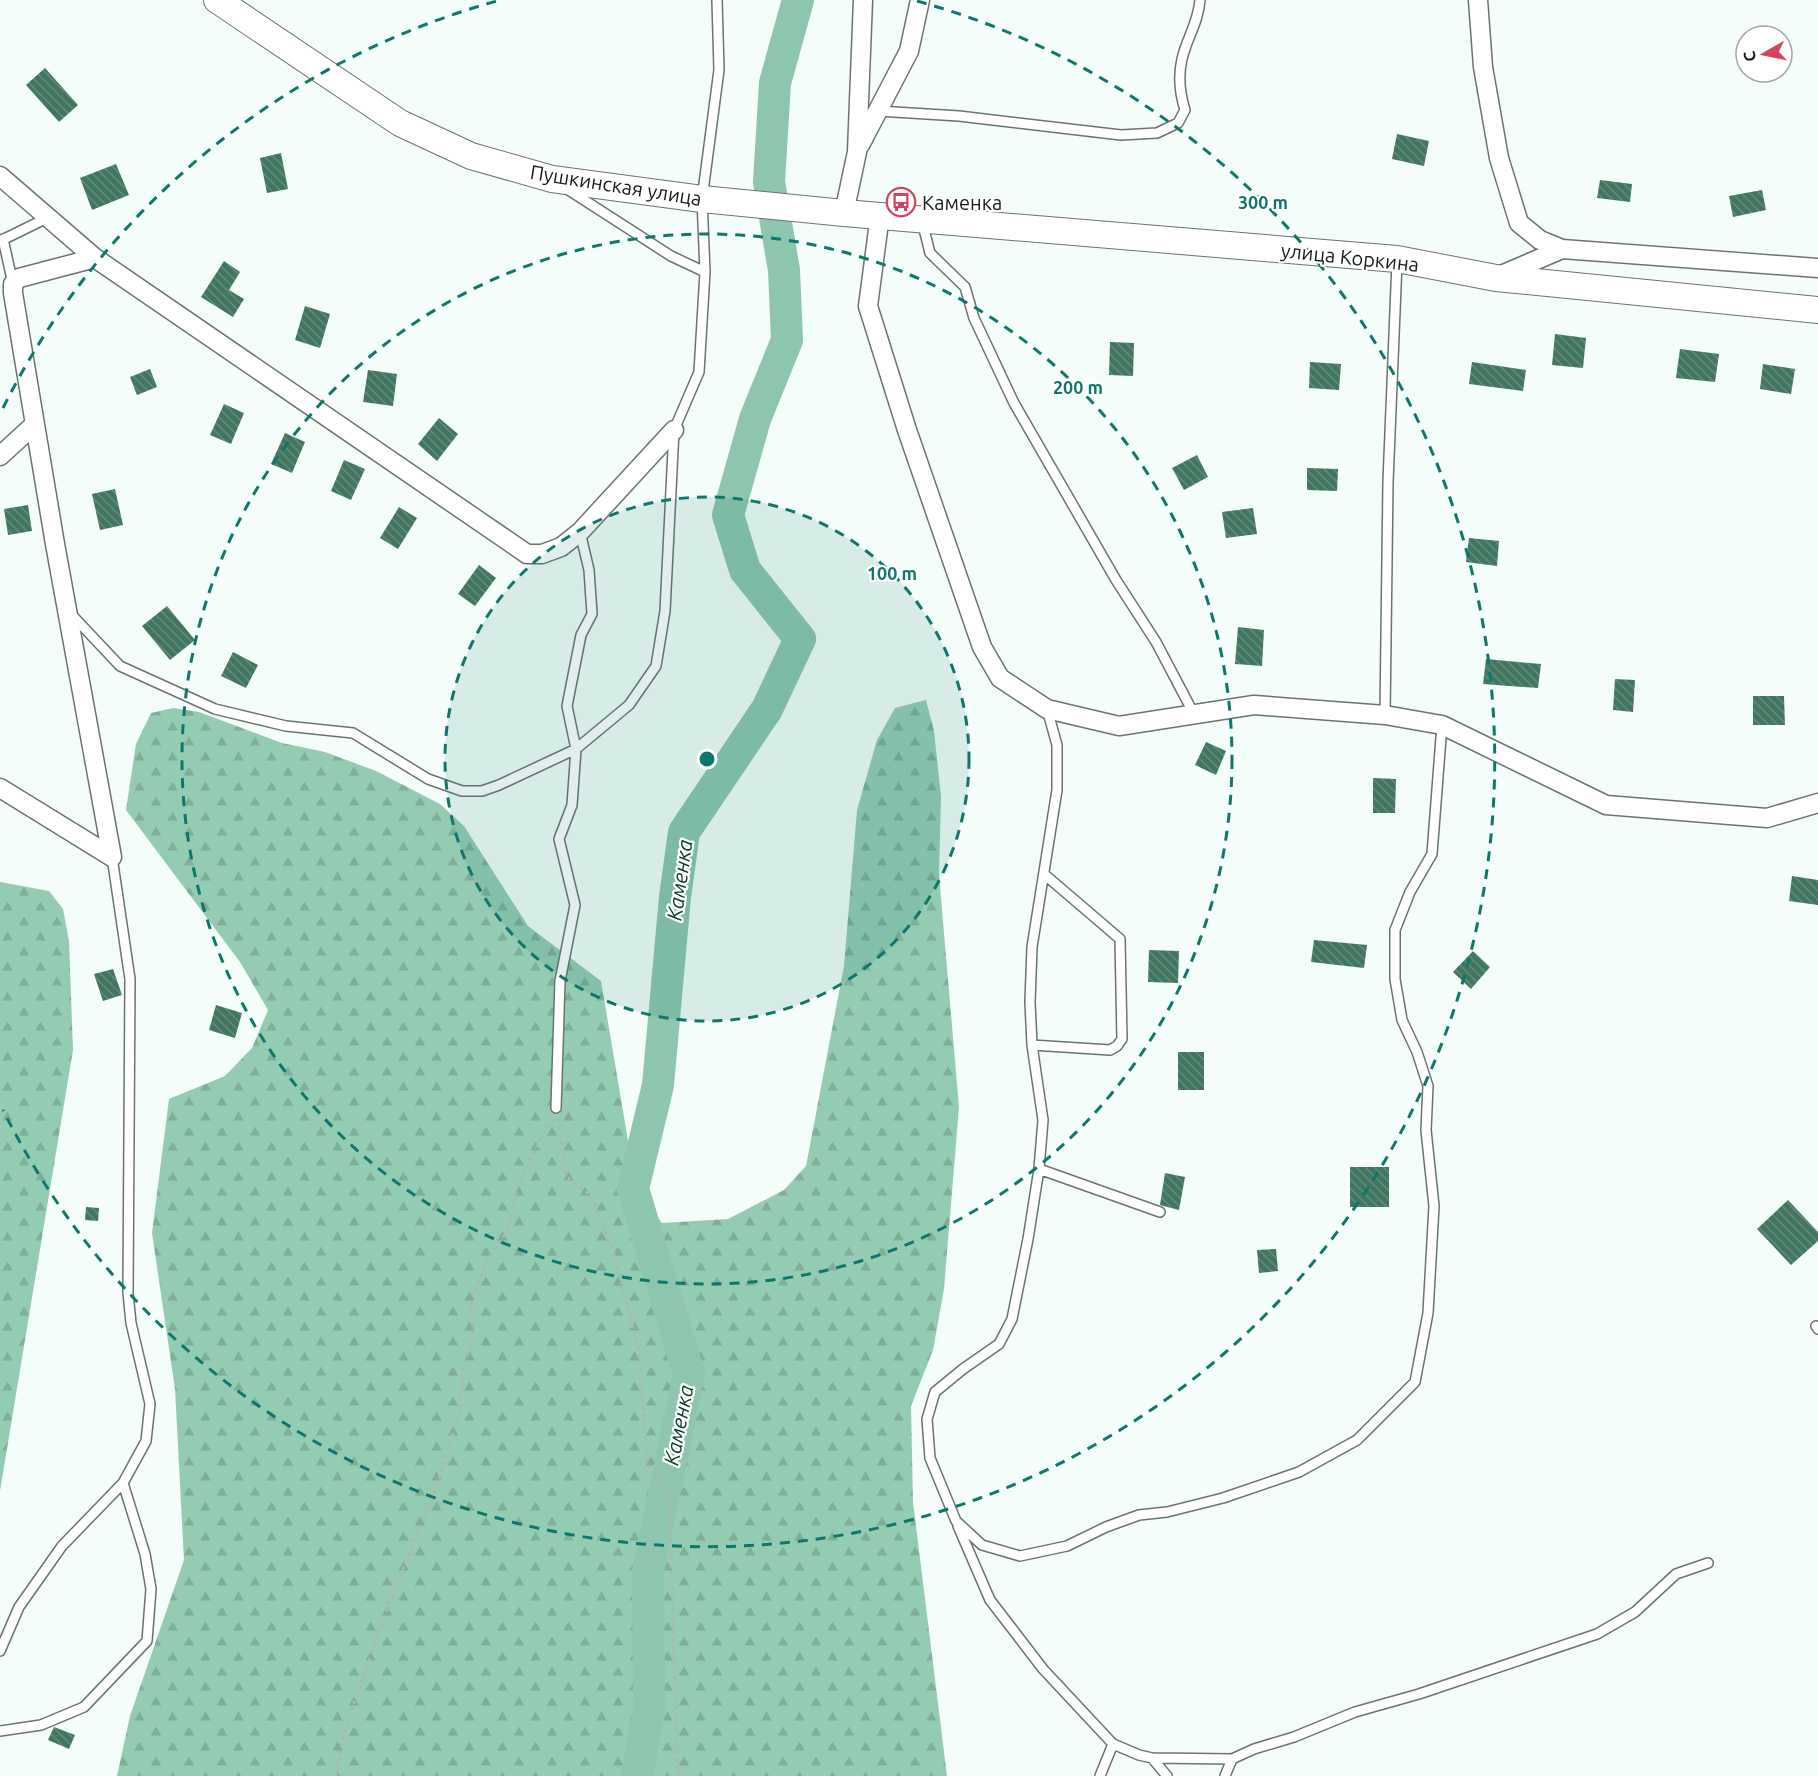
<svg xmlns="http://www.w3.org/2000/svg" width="1818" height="1776" font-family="Ubuntu,sans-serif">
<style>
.forest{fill:url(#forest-firs)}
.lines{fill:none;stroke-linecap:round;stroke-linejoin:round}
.river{stroke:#8ec5ae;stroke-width:32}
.building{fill:url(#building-back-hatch)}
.service-casing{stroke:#6b736f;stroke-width:12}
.minor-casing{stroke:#6b736f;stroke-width:21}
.secondary-casing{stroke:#6b736f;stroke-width:28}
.path{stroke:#aeb5b2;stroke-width:3;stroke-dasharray:3 4.5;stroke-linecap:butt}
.service{stroke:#fff;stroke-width:9}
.minor{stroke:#fff;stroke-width:18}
.secondary{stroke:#fff;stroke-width:26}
.ring{fill:none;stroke:#0f766e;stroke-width:3;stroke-dasharray:10 8}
.labels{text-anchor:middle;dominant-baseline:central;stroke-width:4.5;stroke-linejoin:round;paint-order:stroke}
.street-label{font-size:20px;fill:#181b1a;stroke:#fff}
.poi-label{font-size:20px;fill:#181b1a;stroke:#fff;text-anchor:start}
.water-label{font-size:21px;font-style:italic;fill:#093929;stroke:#fff}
.centre{fill:#0f766e;stroke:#fff;stroke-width:3}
.ring-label{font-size:18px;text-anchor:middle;font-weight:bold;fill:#0f766e;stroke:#fff;stroke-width:4.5;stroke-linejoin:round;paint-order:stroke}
</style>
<defs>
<pattern id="forest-firs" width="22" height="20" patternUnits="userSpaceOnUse" patternTransform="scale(1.5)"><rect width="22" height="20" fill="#94cbb3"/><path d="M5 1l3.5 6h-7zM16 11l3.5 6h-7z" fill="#7fae99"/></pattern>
<pattern id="building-back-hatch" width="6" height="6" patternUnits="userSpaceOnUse" patternTransform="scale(1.5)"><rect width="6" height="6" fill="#417661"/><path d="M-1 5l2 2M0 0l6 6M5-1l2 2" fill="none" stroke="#658b7c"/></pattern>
</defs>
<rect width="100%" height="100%" fill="#f4fdf9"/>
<path class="forest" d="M926 700 934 731 941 796 939 875 959 1107 944 1289 933 1350 911 1406 913 1502 947 1776H117L130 1716 184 1560 175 1389 152 1233 169 1099 225 1076 252 1048 268 1010 240 962 126 810 136 744 151 713 173 708 199 712 282 743 325 752 376 771 440 804 464 826 528 926 601 981 633 1170 647 1203 662 1223 728 1219 784 1190 806 1166 844 966 857 810 877 740 895 708Z
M0 882 49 891 63 909 69 941 73 1050 0 1491Z"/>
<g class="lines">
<path class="river" d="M637 1776 649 1709 648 1572 689 1374 633 1189 658 1085 675 897 684 832 767 709 800 639 745 570 728 515 755 419 787 340 784 270 769 182 775 83 798 0"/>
</g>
<path class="building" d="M45 68 78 105 59 122 26 85Z
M1397 134 1429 141 1424 166 1392 159Z
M281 153 288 189 267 193 260 158Z
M116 164 129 195 92 210 80 178Z
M1600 180 1632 184 1630 202 1597 198Z
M1762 190 1766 210 1733 217 1729 196Z
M224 261 240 272 229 290 244 299 233 317 201 297Z
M305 306 330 314 320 348 295 340Z
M1555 334 1586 338 1583 368 1552 365Z
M1110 342 1134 343 1133 376 1109 375Z
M1680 349 1719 354 1715 382 1676 378Z
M1310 362 1341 364 1339 390 1309 388Z
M1472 362 1526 370 1523 391 1469 384Z
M1763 364 1795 369 1791 394 1760 389Z
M150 369 157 387 137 395 130 377Z
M368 370 397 374 393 406 363 402Z
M224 404 244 413 231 444 210 435Z
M439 418 458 434 437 461 418 444Z
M285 433 305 442 292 473 271 464Z
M1197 455 1208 477 1184 490 1172 468Z
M344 460 365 469 351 500 331 491Z
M1307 468 1338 469 1337 491 1307 490Z
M115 489 123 525 100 530 92 494Z
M28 505 32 531 8 535 4 509Z
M399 507 417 518 398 549 380 538Z
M1253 508 1257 534 1226 538 1222 512Z
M1469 538 1499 541 1497 566 1466 562Z
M479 565 496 578 475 606 458 594Z
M167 606 195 640 170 660 142 626Z
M1238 627 1264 630 1262 666 1235 664Z
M233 652 258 665 246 688 221 676Z
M1486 659 1541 664 1538 688 1483 684Z
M1615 679 1635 680 1633 712 1613 710Z
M1753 696H1784L1785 725H1753Z
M1206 742 1226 751 1216 775 1195 765Z
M1373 778 1396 779 1395 813H1373Z
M1792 876 1818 880V905L1789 901Z
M1314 940 1367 945 1364 968 1311 962Z
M1149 950 1179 951 1178 983 1148 982Z
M1473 951 1490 967 1471 989 1453 972Z
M113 969 122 995 103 1001 94 974Z
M216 1005 242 1013 235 1038 209 1030Z
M1178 1052H1204V1090H1178Z
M1350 1167H1389V1207H1350Z
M1165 1173 1185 1177 1179 1210 1160 1205Z
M1788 1200 1818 1232V1241L1791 1265 1757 1229Z
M86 1207 99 1208 98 1221 85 1220Z
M1276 1249 1278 1271 1259 1273 1257 1250Z
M54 1727 75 1735 69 1749 48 1740Z"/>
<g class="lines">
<g class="service-casing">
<path id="service" d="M878 111 959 116 1121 135 1157 133 1178 123 1185 110C1180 94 1178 76 1182 59 1187 37 1198 24 1200 0
M922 221 930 253 965 287 974 318 1014 403 1116 580 1156 642 1194 714
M3 239 13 284
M0 241 47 218
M705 272 702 199 719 70 717 0
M71 614 120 666 215 709 286 726 353 733 428 779 462 791H482L499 785 576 749 567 706 581 635 592 614 589 570 580 532
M1047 709 1057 745V790L1032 947 1030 1002 1032 1045 1043 1120 1039 1169 1028 1239 1012 1319 999 1344 963 1369 935 1392 927 1419 930 1458 956 1521 982 1545 1020 1556 1067 1546 1106 1527 1139 1515 1167 1512 1223 1498 1299 1472 1357 1440 1415 1382 1428 1313 1434 1206 1426 1130 1428 1086 1417 1052 1402 1020 1395 979V930L1410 892 1432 854 1442 725
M1385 715 1388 482 1397 262
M1032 1045 1110 1050 1117 1046 1122 1039 1120 939 1044 874
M556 1108 560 981 575 905 559 839 572 805 576 749 629 705 656 666 665 611 674 430 699 372 705 272 671 256 567 189
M1039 1169 1160 1212
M1816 1326 1818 1329
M958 1526 990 1600 1043 1669 1113 1744 1139 1755 1152 1758 1232 1759 1254 1749 1294 1737 1355 1712 1419 1694 1597 1634 1635 1612 1676 1574 1708 1563
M0 1651 19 1607 62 1546 123 1483 146 1441 150 1404 131 1323 128 1293 130 979 112 857
M0 1731 41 1725 84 1707 147 1641 151 1589 145 1554 123 1483
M1152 1758 1167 1776
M1100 1776 1113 1744
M1225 1776 1232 1759"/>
</g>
<g class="minor-casing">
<path id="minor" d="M1478 0 1483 67 1499 158 1519 223 1540 240 1562 249
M860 145 909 51 920 0
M0 176 95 258 527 554H542L561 547 580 532 674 430
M844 213 857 152 863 0
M880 215 868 306 907 430 982 647 1000 678 1047 709 1119 726 1254 705 1385 715 1442 725 1606 805 1767 818 1818 803
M95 258 19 278 13 284V293L55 544 112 857
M1499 276 1562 249 1818 268
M0 456 35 424
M0 788 112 857"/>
</g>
<g class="secondary-casing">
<path id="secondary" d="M217 0 400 123 471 156 552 179 702 199 844 213 1397 259 1496 278 1818 310"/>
</g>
<path class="path" d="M558 1119 567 1177 591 1196 613 1250 638 1348 647 1464 669 1492 678 1776
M336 1776 341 1744 353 1706 393 1593 437 1486 460 1410 463 1368 474 1336 470 1305 487 1261 508 1230 517 1188 551 1118"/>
<use href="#service" class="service"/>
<use href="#minor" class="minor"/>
<use href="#secondary" class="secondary"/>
</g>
<circle cx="707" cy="759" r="262" fill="#0f766e" fill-opacity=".12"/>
<g class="ring">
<circle cx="707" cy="759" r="262"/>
<circle cx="707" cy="759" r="525"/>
<path d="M3 408A787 787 0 0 1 497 1M917 1A787 787 0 1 1 3 1110"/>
</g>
<defs>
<g id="bus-ring" transform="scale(1.5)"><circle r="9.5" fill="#fff" stroke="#d3435e" stroke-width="1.5"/><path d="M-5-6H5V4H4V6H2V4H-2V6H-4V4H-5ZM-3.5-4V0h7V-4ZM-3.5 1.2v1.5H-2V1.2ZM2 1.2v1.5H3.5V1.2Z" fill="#d3435e"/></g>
</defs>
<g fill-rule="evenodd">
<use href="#bus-ring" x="901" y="202"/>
</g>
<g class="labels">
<g class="street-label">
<text transform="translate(616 185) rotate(9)">Пушкинская улица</text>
<text transform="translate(1350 257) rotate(6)">улица Коркина</text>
</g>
<g class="poi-label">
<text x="922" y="202">Каменка</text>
</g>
<g class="water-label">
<text transform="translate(679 880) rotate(-82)">Каменка</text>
<text transform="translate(678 1425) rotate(-79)">Каменка</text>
</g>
</g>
<circle cx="707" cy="759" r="9" class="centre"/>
<g class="ring-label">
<text x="1263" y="209">300 m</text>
<text x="1078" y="394">200 m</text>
<text x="892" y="580">100 m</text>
</g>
<g transform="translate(1764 54) rotate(261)"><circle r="28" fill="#ffffff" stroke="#a3a4a3" stroke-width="1.5"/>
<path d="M0-4.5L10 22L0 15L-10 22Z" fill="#d3435e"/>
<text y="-9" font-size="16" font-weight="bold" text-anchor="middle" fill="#181b1a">С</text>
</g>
</svg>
